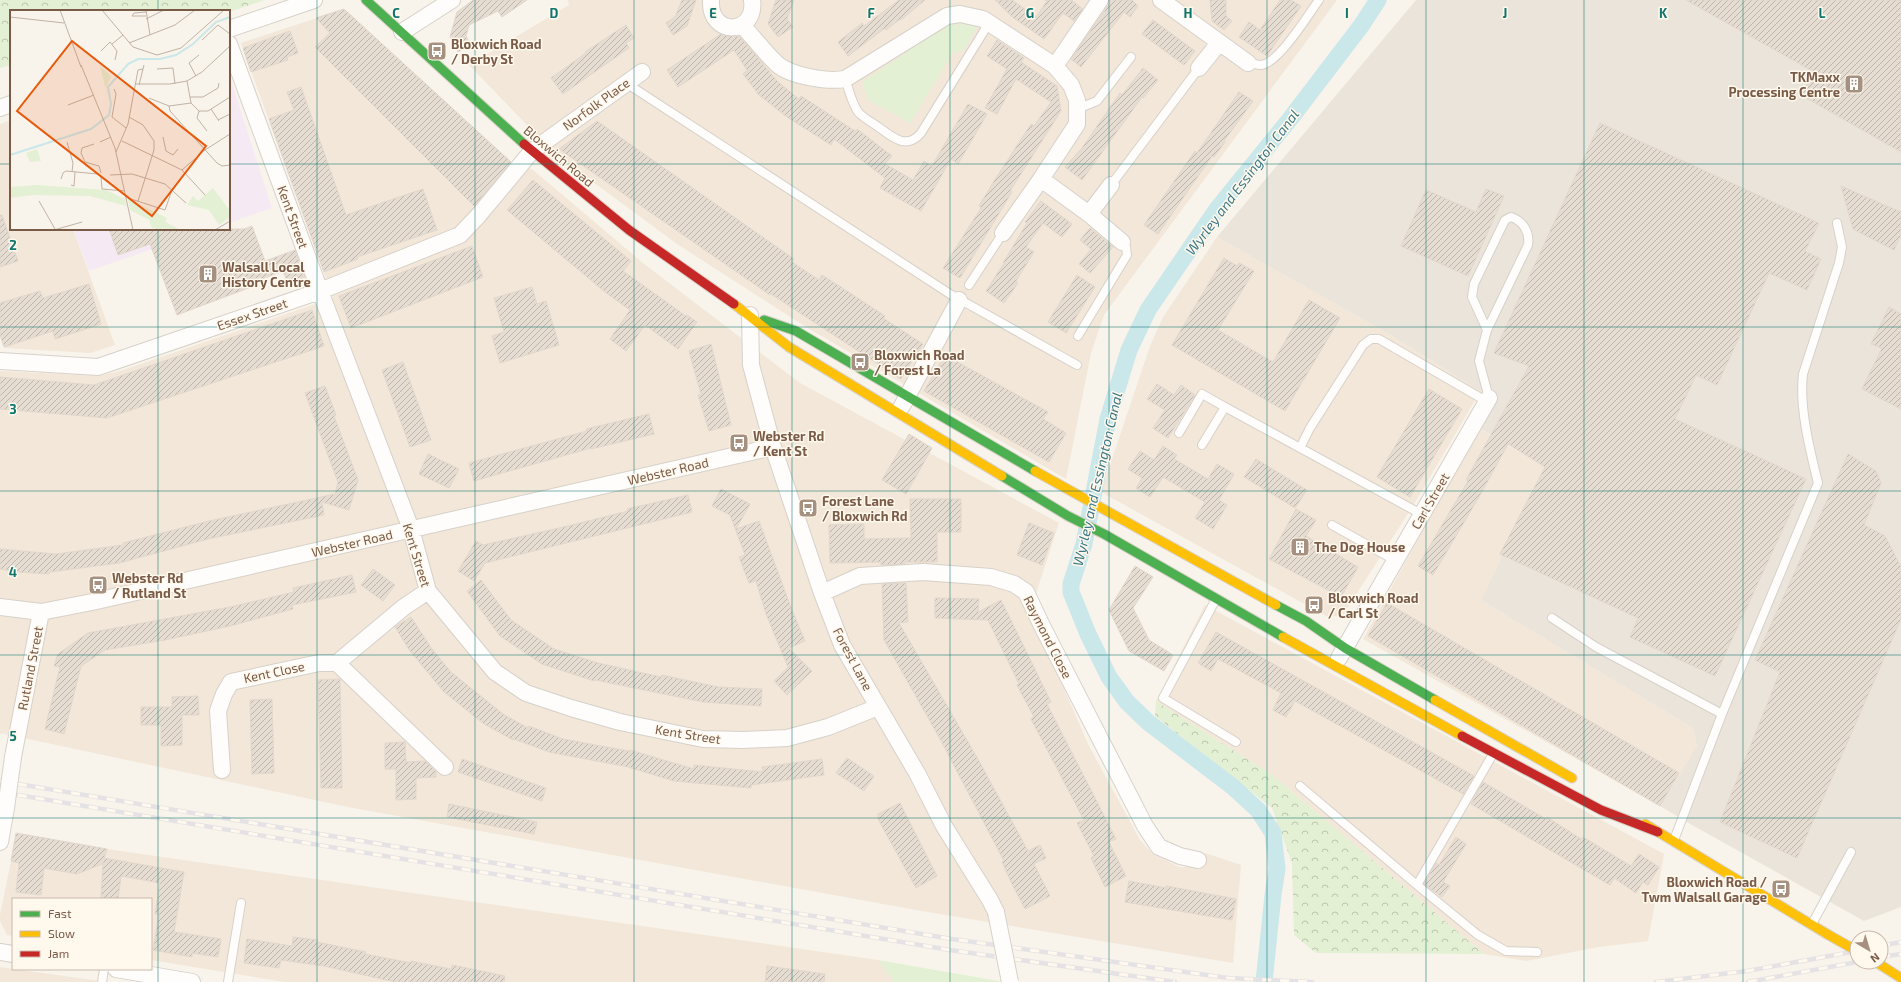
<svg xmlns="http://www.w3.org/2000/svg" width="1901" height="982" font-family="'Exo 2',sans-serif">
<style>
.residential{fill:#f2e7d8}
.industrial{fill:#ebe4db}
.education{fill:#f5eaf4}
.green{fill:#e3f0d4}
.forest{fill:url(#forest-crowns)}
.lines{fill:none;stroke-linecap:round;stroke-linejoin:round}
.canal{stroke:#cae7ea;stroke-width:17}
.building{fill:url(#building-hatch);stroke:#e2d7cc}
.lane-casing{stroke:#d7d1c9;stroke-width:10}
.street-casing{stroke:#d7d1c9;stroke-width:18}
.fast-casing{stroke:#d8d0c7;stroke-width:11}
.slow-casing{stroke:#d8d0c7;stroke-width:11}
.jam-casing{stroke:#d8d0c7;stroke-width:11}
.lane{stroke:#fefdfc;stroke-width:8}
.street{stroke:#fefdfc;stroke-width:16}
.fast{stroke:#4caf50;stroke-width:9}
.slow{stroke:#ffc107;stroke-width:9}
.jam{stroke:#c62828;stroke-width:9}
.rail-casing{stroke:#e5e2e5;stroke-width:4.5}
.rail{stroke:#fff8ed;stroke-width:3;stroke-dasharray:9;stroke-linecap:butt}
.street-bridge-casing{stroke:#d7d1c9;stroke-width:18;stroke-linecap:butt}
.slow-bridge-casing{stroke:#d8d0c7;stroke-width:11;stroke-linecap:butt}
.street-bridge{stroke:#fefdfc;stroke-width:16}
.slow-bridge{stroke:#ffc107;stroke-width:9}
.grid{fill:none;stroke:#0f766e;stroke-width:1;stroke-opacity:0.55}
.labels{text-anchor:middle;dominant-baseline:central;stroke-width:3;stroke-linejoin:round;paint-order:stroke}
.poi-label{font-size:13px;font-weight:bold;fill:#7a5b47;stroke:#fff8ed;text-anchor:start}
.street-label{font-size:13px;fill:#7a5b47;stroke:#fff8ed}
.water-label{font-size:14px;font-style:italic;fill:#3c7987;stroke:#fff8ed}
.inset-river{fill:none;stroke:#cae7ea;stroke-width:2}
.inset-road{fill:none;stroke:#c2b2a4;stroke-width:1}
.view{fill:#e8590c;fill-opacity:0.15;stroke:#e8590c;stroke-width:2}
.inset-edge{fill:none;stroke:#7a5b47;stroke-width:2}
.grid-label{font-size:13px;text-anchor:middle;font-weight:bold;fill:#0f766e;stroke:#fff8ed;stroke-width:3;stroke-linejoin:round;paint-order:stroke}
</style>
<defs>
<pattern id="forest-crowns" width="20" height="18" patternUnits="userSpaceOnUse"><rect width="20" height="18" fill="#e3f0d4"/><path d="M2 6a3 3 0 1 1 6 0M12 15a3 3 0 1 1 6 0" fill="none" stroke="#bdc5ae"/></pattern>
<pattern id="building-hatch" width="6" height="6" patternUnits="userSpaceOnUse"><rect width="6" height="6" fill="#e5dcd2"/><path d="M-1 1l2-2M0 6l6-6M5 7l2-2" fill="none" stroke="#bfb5ac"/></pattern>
</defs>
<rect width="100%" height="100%" fill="#f8f4eb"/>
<path class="residential" d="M568 0H1337L1104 315 1091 353 1066 479 806 327 677 244 554 153 469 65 569 5Z
M344 9 512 163 533 170 643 263 800 383 1059 523 1030 612 1089 746 1140 840 1153 854 1179 867H1199L1205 853 1241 865 1233 963 916 910 348 807 0 733V371L100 376 123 370 333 298 241 43Z
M11 120V229H73L115 345 90 353 5 348 4 347 0 335V124Z
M1217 237 1389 334 1482 392 1477 397 1416 501 1343 615 1328 617 1101 492 1150 346 1163 317Z
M1479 428 1545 467 1481 600 1693 728 1697 746 1660 806 1363 639Z
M1205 605 1664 854 1648 941 1599 947 1526 961 1484 954 1272 775 1156 701Z
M107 849 878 960 894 982H285L151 960V899H13V936L7 935 0 921V915L11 861 77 874 103 862Z
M0 967 13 969 108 982H0Z"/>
<path class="industrial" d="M1416 0H1901V907L1864 921 1692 825 1660 806 1697 746 1693 728 1481 600 1545 467 1508 444 1479 428 1496 401 1389 334 1217 237Z"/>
<path class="education" d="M229 74 272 208 229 223Z
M73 229H211L89 271Z"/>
<path class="green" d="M979 24 963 51 953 52 910 123 868 100 862 82 947 25Z
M878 960 1004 982H894Z"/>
<path class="forest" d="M0 0H265L229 12 11 11V65L0 68Z
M1156 701 1272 775 1484 954 1316 953 1294 935 1292 863 1272 808 1155 716Z"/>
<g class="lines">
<path class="canal" d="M1264 982 1273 895 1277 869 1273 833 1258 810 1233 787 1149 723 1127 702 1109 677 1088 634 1071 592V584L1084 544 1108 419 1129 350 1148 310 1217 209 1290 119 1361 26 1378 0"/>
</g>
<path class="building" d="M473 0H527L502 17 498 11 469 25 466 36 470 44 458 52 450 37 457 12Z
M682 0H696L687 26 673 35 666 23 675 17Z
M776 0H794L787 19 793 27 778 37 768 24Z
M899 0H925L901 20 900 19 886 30 885 28 848 56 838 42 862 23 864 26Z
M995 0H1012L1036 17 1047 1 1045 0H1073L1072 1 1083 9 1074 21 1063 13 1044 39 1011 16Z
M1109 0H1132L1138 6 1130 17 1124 12 1081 67 1071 59 1110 3Z
M1210 0H1226V16L1232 21 1224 30 1212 21Z
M1280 0H1291L1301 6 1267 56 1239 37 1249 22 1260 30Z
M1686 0H1901V152L1801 95 1814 72Z
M344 9 511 162 474 206 315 47 330 33 316 18Z
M1153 20 1195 51 1184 65 1142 34Z
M626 25 634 38 626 43 629 48 563 94 551 78 586 53 585 52Z
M290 31 298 53 287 57 288 60 251 72 243 48Z
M721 34 740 37 778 82 799 99 801 96 855 131 857 129 892 156 885 164 913 180 924 161 932 166 968 104 987 114 958 164 951 159 921 211 880 188 885 178 834 139 831 145 787 117 759 95 743 74 747 70 734 50 678 87 667 70Z
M997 40 1024 58 1021 62 1057 86 1061 111 1010 191 1012 192 960 278 943 268 981 208 979 206 994 181 1031 124 1034 126 1051 102 1016 79 997 114 985 108 1007 69 987 56Z
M1143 68 1158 80 1143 98 1142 97 1082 180 1065 167 1082 148 1120 93 1122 95Z
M301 87 346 215 423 189 437 230 357 257 358 259 324 272 269 119 294 110 287 92Z
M1239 92 1253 101 1224 141 1225 142 1214 157 1212 156 1158 234 1144 225 1195 151 1197 153Z
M597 121 794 259 792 262 819 280 822 275 847 291 885 316 883 318 923 344 901 379 771 294 770 295 559 149Z
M1600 123 1819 223 1805 251 1821 259 1807 290 1769 273 1717 385 1696 375 1675 419 1806 479 1715 676 1630 637 1638 618 1500 554 1545 467 1508 444 1479 497 1433 575 1418 566 1468 481 1466 480 1529 366 1494 353Z
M533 180 631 261 623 271 686 316 687 315 697 322 678 349 645 325 626 351 610 339 630 310 605 292 507 210Z
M1841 186 1901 212V235L1894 250 1853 229Z
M1486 189 1504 196 1468 276 1401 246 1426 190 1476 212Z
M1041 201 1072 224 1062 237 1043 223 1026 247 1034 252 1016 281 1018 283 1004 303 986 291 1004 263H1003L1027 223 1025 222Z
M0 215H2L18 261 0 267Z
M252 226 265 261 295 250 305 277 288 284 283 271 257 281 259 284 177 315 150 244 118 255 109 229H244Z
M1090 228 1113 247 1090 273 1079 264 1091 249 1080 240Z
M472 246 483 277 351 328 339 296Z
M1224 258 1237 266 1239 263 1254 271 1218 330 1273 362 1309 300 1340 318 1285 411 1172 345Z
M1077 275 1095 287 1066 333 1048 322Z
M89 284 101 324 55 339 53 331 4 347 0 335V303L40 291 43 298Z
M532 287 537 304 546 301 559 345 500 363 492 336 504 332 494 298Z
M1889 307 1901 314V409L1862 389 1882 348 1871 344Z
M312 310 324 346 107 418 0 409V377L94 385Z
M711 344 731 425 709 431 698 395 701 394 689 351Z
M945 355 1048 412 1043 419 1066 433 1049 462 924 391Z
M403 362 431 440 410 447 382 370Z
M1157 384 1174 395 1181 385 1195 395 1168 438 1153 428 1165 410 1147 399Z
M325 386 336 415 334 416 358 480 349 510 322 502 324 515 208 539 119 563 50 572 49 574 18 572 0 569V549L56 554 123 545V543L209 521 335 494 338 482 305 393Z
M1429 389 1462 409 1410 497 1377 477Z
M649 414 654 434 591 449V448L474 481 469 463 587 431 586 429Z
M909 434 932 448 906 494 882 480Z
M1163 446 1177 455 1174 459 1208 479 1217 464 1234 474 1219 500 1227 505 1213 529 1195 518 1205 502 1163 477 1150 497 1136 488 1142 478 1128 469 1140 451 1154 460Z
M428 454 459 469 449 488 419 474Z
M1848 454 1876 471 1881 483 1864 525 1885 536 1901 567V619L1797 858 1720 822 1780 672 1755 660Z
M1256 459 1307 490 1295 508 1244 477Z
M721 489 750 504 736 529 759 521 792 610 805 641 789 648 812 671 787 695 774 681 788 667 766 614 756 581 749 583 739 557 745 555 730 515 712 506Z
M688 495 692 512 485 563 474 581 458 571 476 541 483 545 568 526 628 511 627 509Z
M910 499H961V532H937V562H905V564L881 565V562L830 563 829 525 864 524V539L911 538Z
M1296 509 1316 520 1306 536 1358 567 1341 597 1269 559Z
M1029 523 1054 533 1042 565 1017 555Z
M1135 566 1153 577 1133 608 1149 640 1173 655 1164 671 1129 651 1109 610Z
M373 569 395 585 383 601 361 585Z
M352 575 356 592 292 605 293 609 230 626 165 640 105 650 81 666 64 734 45 729 60 667 54 666 58 654 88 633 230 607 294 592 293 588Z
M481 580 511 620 554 649 598 663 661 677 662 675 718 687 762 689 761 706 703 702 595 680 594 681 542 664 500 636 467 591Z
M906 583 908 622 899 623 979 761 1028 851 1040 845 1046 858 1034 864 1050 896 1025 909 1011 882 1002 862 1004 861 939 737 884 640 882 584Z
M935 598 979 599 978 612 1001 600 1051 702 1047 704 1116 839 1109 842 1126 876 1105 887 1091 858 1094 856 1077 823 1084 820 1031 719 1034 717 1017 685 1019 684 988 620 935 618Z
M1387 603 1679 773 1660 806 1368 636Z
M411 617 432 649 451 672 503 714 528 728 529 726 563 739 629 751 630 750 694 769V765L763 772 762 767 822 759 824 775 751 785V788L674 781 628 767 549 752 514 739 513 740 484 724 444 692 410 651 395 627Z
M1216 632 1474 776 1463 794 1295 701 1286 717 1273 710 1281 693 1218 659 1211 671 1198 663Z
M340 679 342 788H321L318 680Z
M198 696 199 715H182V745L161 746V725H141V707H172V697Z
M272 699 274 773 252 774 250 700Z
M405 742 406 762 425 761 436 772V777L416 778V799L396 800V769H385V743Z
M847 758 874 776 864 791 836 773Z
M462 759 546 788 542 801 458 772Z
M1483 782 1546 819 1547 817 1581 839 1583 837 1631 866 1639 854 1659 867 1648 885 1643 882 1636 893 1614 878 1610 885 1471 804Z
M900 803 937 876 916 888 878 819V814Z
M449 804 537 822 534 834 447 817Z
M16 833 107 849 104 858 184 872 174 932 221 939 218 957 192 953V957L153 950 159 914H155L160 883 121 876 118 899H101L103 862 102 864 77 874 44 868 41 895 16 892 19 863 11 861Z
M1456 837 1466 844 1443 882 1450 886 1442 897 1424 884 1436 863 1439 865Z
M1129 881 1166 888V886L1236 899 1232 920 1125 902Z
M293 937 318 940 317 942 366 952 365 954 411 963V961L451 969 452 965 505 976 504 982H395L324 966 281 960 279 968 244 963 247 939 292 946Z
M767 966 825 974 824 982H765Z"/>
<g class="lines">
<g class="lane-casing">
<path id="lane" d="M1248 63C1252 63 1257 65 1261 65 1279 63 1308 15 1319 0
M845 79C849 89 852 105 859 113 864 118 871 122 877 126 891 136 906 151 921 133L989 23
M626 83 950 294 1077 365
M1077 109 1097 101 1131 57
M1111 185 1199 68
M969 285 1003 233
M1487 330 1472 297 1474 284 1505 220 1511 217C1523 221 1530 232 1528 245L1487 330 1479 361 1489 398
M1078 336 1127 255 1126 247 1122 242
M1225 407 1423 515
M1179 433 1202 394 1225 407 1202 445
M1300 448 1310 428 1363 345 1371 339H1379L1486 401
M1332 525 1396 561
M1216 599 1163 698 1236 742
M1552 618 1596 647 1722 714
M1300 786 1417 885 1478 935 1506 951 1537 952
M1674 840 1722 714 1818 483C1810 450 1799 408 1803 374L1839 263 1842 247 1837 223
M1417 885 1493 754
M1812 924 1851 852
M102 982 104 969
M228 982 241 903"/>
</g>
<g class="street-casing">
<path id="street" d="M711 0C709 38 757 35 752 0
M1161 0 1248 63
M742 25C754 38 765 53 777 64 790 76 828 82 845 79L947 16 960 14 983 19 1055 66 1071 85 1077 100V124L1041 179 1003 233
M229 29 314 0
M402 32 452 0
M229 44 320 291 411 529 428 591 495 672 526 693 571 708 620 722 703 739 743 740 787 738 828 727 878 707
M1055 66 1100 0
M1199 68 1219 43
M0 108 11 104
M1041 179 1089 214 1122 242
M1089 214 1111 185
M750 315 751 365 773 447 822 593 842 645 917 773 944 826 990 900 996 912
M0 361 98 367 320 291 460 235 478 216 532 151 642 72
M902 406 959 300
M822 593 860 576 923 572 991 577 1014 584 1026 592 1042 626 1145 826 1159 847 1180 856 1198 860
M0 607 41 612 92 602 773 447
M1339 658 1489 398
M337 663 404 607 428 591
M13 757 41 612
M222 770 218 711 224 694 231 682 319 663H337L445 767
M0 842 6 808
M0 952 13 954
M116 969 192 982"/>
</g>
<g class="fast-casing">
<path id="fast" d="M366 0 524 144
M764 320 796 331 1035 471
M1002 476 1068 516 1104 534 1283 637
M1276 605 1306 621 1345 648 1435 700"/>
</g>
<g class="slow-casing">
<path id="slow" d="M734 304 789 347 1002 476
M1035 471 1276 605
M1283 637 1462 736
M1435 700 1572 778
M1645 824 1827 934
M1876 962 1901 978"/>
</g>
<g class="jam-casing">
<path id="jam" d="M524 144 629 230 734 304
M1462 736 1601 810 1658 832"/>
</g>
<use href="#lane" class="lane"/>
<use href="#street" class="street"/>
<use href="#fast" class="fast"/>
<use href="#slow" class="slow"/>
<use href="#jam" class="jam"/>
<g class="rail-casing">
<path id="rail" d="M0 781 952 939 1228 978 1312 982
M0 792 950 950 1175 982
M1881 946 1901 942
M1881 957 1901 954
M1656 982 1747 971 1857 951
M1748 982 1857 962"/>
</g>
<use href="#rail" class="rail"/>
<g class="street-bridge-casing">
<path id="street-bridge" d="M6 808 13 757
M996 912 1010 982"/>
</g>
<g class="slow-bridge-casing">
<path id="slow-bridge" d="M1827 934 1857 951"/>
</g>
<use href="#street-bridge" class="street-bridge"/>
<use href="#slow-bridge" class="slow-bridge"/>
</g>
<path class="grid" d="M158 0V11M317 0V982M475 0V982M634 0V982M792 0V982M950 0V982M1109 0V982M1267 0V982M1426 0V982M1584 0V982M1743 0V982M0 164H11M229 164H1901M158 229V982M0 327H1901M0 491H1901M0 655H1901M0 818H1901"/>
<defs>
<g id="bus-square" transform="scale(1)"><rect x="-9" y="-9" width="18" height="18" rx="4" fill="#a69180" stroke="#fff8ed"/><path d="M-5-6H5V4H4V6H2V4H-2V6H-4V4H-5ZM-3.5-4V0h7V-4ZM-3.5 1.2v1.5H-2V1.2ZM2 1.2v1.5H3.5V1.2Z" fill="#fff"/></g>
<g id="building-square" transform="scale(1)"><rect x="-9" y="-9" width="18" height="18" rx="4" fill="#a69180" stroke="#fff8ed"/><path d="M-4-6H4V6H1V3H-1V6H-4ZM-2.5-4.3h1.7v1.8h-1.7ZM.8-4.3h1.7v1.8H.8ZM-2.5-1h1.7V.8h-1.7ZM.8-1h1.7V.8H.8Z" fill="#fff"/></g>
</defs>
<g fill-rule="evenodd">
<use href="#bus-square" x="437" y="51"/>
<use href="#building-square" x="1854" y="84"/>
<use href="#building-square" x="208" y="274"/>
<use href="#bus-square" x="860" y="362"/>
<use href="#bus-square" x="739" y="443"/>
<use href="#bus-square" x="808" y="508"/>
<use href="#building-square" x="1300" y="547"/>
<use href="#bus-square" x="98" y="585"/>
<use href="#bus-square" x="1314" y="605"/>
<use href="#bus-square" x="1781" y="889"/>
</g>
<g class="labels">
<g class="poi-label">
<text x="451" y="44">Bloxwich Road<tspan x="451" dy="15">/ Derby St</tspan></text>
<text x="1840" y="77" text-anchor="end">TKMaxx<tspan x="1840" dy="15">Processing Centre</tspan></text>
<text x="222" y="267">Walsall Local<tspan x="222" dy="15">History Centre</tspan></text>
<text x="874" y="355">Bloxwich Road<tspan x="874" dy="15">/ Forest La</tspan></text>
<text x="753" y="436">Webster Rd<tspan x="753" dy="15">/ Kent St</tspan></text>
<text x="822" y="501">Forest Lane<tspan x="822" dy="15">/ Bloxwich Rd</tspan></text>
<text x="1314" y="547">The Dog House</text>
<text x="112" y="578">Webster Rd<tspan x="112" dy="15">/ Rutland St</tspan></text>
<text x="1328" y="598">Bloxwich Road<tspan x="1328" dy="15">/ Carl St</tspan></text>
<text x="1767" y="882" text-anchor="end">Bloxwich Road /<tspan x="1767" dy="15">Twm Walsall Garage</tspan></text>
</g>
<g class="street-label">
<text transform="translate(596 104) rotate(-36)">Norfolk Place</text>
<text transform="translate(559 156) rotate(40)">Bloxwich Road</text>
<text transform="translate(293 217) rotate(70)">Kent Street</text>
<text transform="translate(252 314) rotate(-19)">Essex Street</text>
<text transform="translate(668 471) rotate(-13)">Webster Road</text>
<text transform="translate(1430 501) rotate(-60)">Carl Street</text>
<text transform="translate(352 543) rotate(-13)">Webster Road</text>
<text transform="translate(417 555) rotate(73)">Kent Street</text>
<text transform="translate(1048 637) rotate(63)">Raymond Close</text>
<text transform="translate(853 659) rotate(62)">Forest Lane</text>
<text transform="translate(30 668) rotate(-79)">Rutland Street</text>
<text transform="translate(274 672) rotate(-12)">Kent Close</text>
<text transform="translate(688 734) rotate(9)">Kent Street</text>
</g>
<g class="water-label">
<text transform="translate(1242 182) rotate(-53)">Wyrley and Essington Canal</text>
<text transform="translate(1097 479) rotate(-77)">Wyrley and Essington Canal</text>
</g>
</g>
<g transform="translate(10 10)">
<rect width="220" height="220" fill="#f8f4eb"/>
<path d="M27 139 31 151 20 152 16 143ZM150 209 167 218 169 220H156L149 216Z" fill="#e3f0d4"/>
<path d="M90 56 101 66 96 78 99 92ZM27 175 96 180 115 189 116 196 80 186 23 185 0 188V177ZM118 189 157 208 151 220 142 218 139 210 120 200Z" fill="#e3f0d4"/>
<path d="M203 178 220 201V207L209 215 199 200 177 195 183 186 188 191Z" fill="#e3f0d4"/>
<path class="inset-river" d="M0 145 81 119 99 105 101 94 98 77 118 54 128 49H150L166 45 183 34 206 12 220 7"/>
<path class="inset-road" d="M50 0 71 57M92 0 123 37 147 45 171 38 214 0M136 0 140 25M136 2 124 3 122 6H136M0 7 54 13M136 9 154 0M192 30 208 15 220 24M119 33 165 15 185 0M102 34 113 25M91 41 100 32 107 41 105 50M71 55 105 138 123 220M147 59 163 58 165 74M186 66 179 53 189 45M177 71 181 93 189 101H198L220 87M126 74H160L177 71 192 62 220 36M129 75 134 55M104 79 106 84 102 107 116 118M180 87H193L208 78 209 73M139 88 159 96 181 93M58 95 84 85M159 96 160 101 207 153 212 156 220 155M201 99 209 111M189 101 187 108 197 121M119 107 133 115 144 131V140L128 191M208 110 220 104M153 127 156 141 163 145 168 139M112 131 172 160 195 185M57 132 63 153 62 162M90 132 101 127M84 134 72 138 71 143 75 152 89 156 91 163M106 142 118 114 128 60 133 59M172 160 195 140 220 124M100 165 122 164 155 174 176 193M91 167 92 179 115 181M51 169 53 163 56 161 88 164M61 175 64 176 65 162M118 188 155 200 162 180M29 191 45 219M44 220 72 212M205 220 220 211"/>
<path class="view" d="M62 31 196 136 142 206 7 101Z"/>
<rect width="220" height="220" class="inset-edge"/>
</g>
<g class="grid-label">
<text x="396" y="18">C</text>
<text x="554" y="18">D</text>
<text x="713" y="18">E</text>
<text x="871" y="18">F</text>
<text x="1030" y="18">G</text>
<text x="1188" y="18">H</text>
<text x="1347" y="18">I</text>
<text x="1505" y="18">J</text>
<text x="1663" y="18">K</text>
<text x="1822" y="18">L</text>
<text x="13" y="250">2</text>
<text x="13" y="414">3</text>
<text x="13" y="577">4</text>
<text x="13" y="741">5</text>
</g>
<rect x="12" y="898" width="140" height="72" fill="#fff8ed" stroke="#cab9ab"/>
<rect x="20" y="911" width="20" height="6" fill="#4caf50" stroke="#cab9ab"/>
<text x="48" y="918" font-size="12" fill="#7a5b47">Fast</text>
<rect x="20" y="931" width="20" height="6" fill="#ffc107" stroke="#cab9ab"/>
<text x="48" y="938" font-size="12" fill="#7a5b47">Slow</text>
<rect x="20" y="951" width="20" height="6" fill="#c62828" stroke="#cab9ab"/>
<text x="48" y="958" font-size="12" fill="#7a5b47">Jam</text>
<g transform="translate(1869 950) rotate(142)"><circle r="19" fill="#fff8ed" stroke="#cab9ab"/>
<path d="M0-3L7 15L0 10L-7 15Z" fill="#a69180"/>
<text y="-6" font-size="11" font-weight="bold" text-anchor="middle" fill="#7a5b47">N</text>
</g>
</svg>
